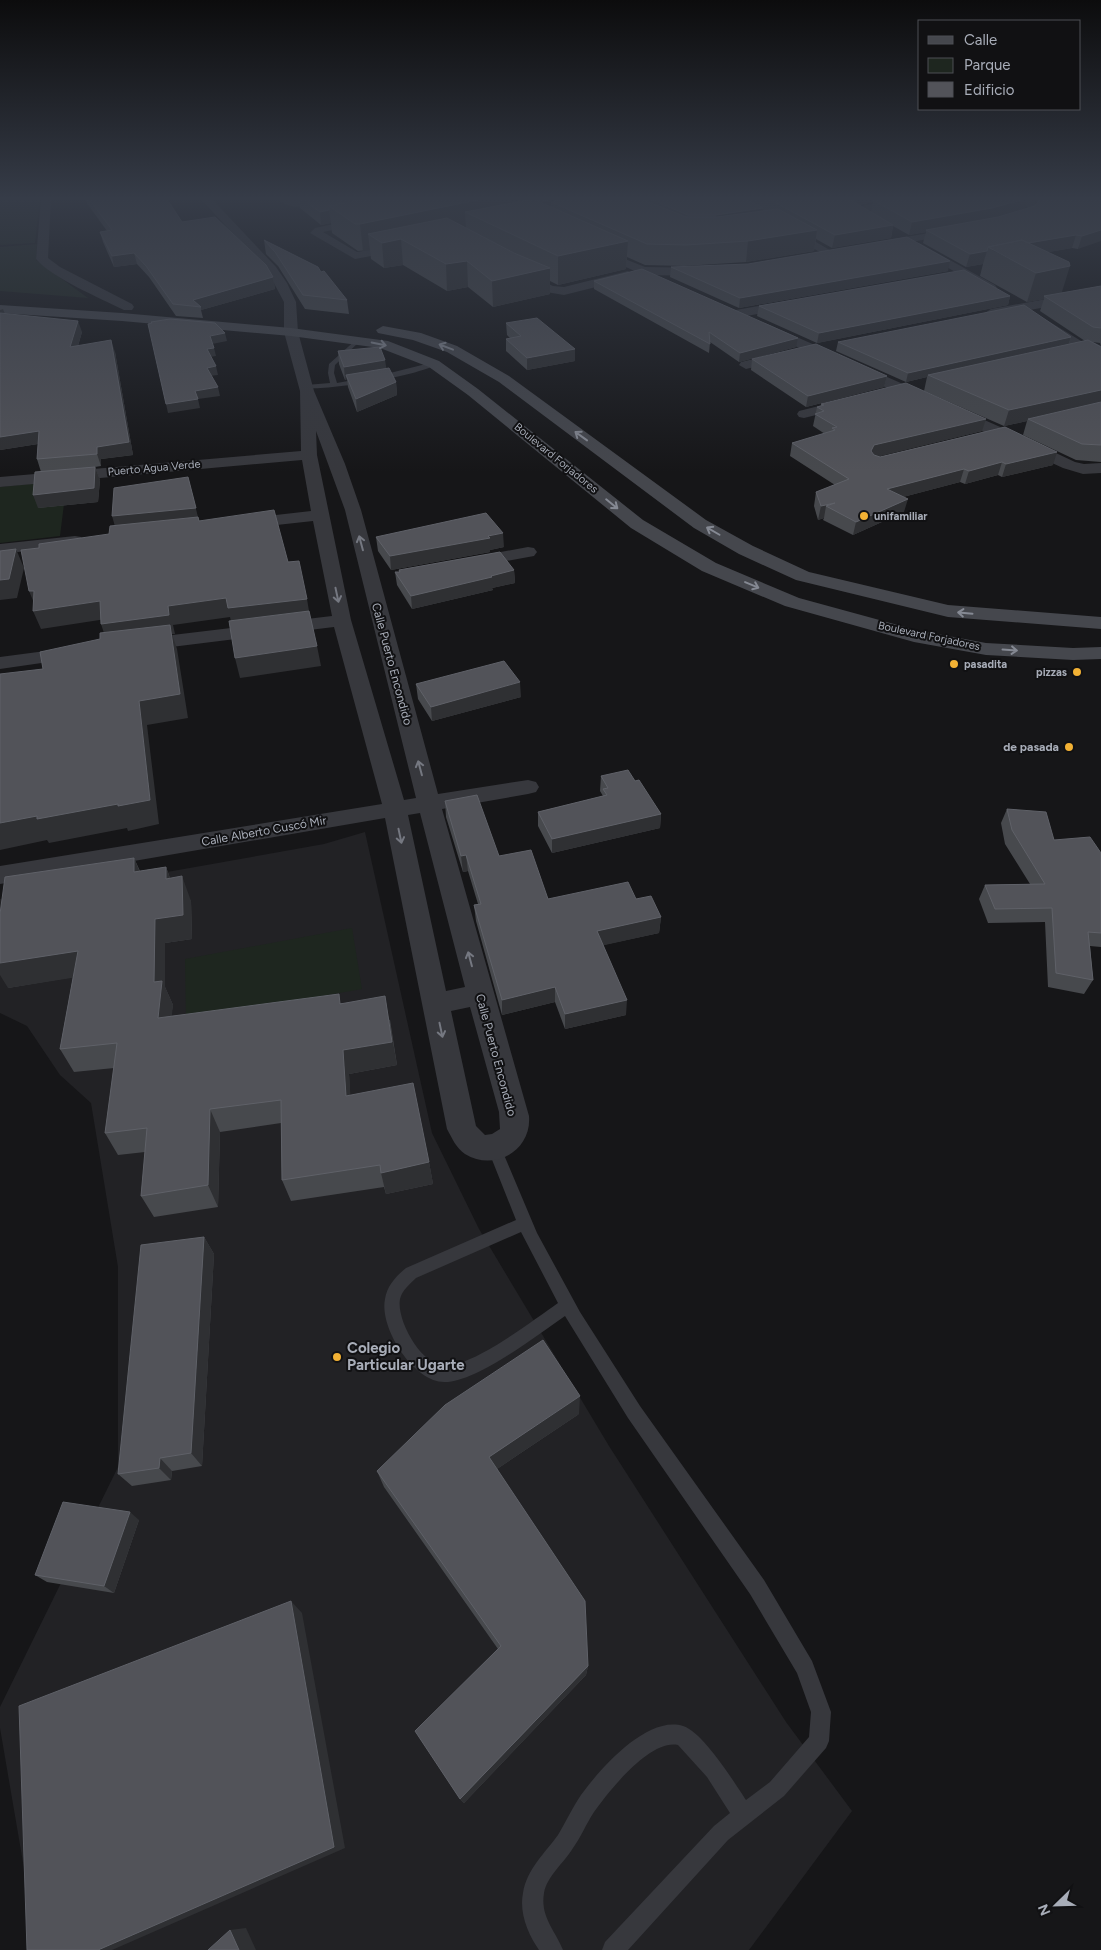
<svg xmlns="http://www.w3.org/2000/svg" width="1101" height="1950" font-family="Figtree,sans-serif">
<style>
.built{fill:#222225}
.green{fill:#1e261f}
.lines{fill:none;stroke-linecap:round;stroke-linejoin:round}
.lane{fill:#37383d;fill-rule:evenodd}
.street{fill:#37383d;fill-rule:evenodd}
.secondary{fill:#45474d;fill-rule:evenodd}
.wall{fill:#47494d;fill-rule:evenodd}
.shaded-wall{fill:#2f3033}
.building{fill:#525359;stroke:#5f6168}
.oneway{stroke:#858993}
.oneway2{stroke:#757881}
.poi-dot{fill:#f2b134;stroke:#111113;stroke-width:2}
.labels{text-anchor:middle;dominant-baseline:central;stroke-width:4;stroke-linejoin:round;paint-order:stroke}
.far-street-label{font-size:11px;fill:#a8adb8;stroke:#111113}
.far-poi-label{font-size:11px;font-weight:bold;fill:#a8adb8;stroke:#111113;text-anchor:start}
.street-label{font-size:12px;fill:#a8adb8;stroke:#111113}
.poi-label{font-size:12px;font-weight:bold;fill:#a8adb8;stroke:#111113;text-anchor:end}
.near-poi-label{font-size:15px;font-weight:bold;fill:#a8adb8;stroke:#111113;text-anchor:start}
</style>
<rect width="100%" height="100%" fill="#161618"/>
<path class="built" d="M365 832 432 1133 479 1229 609 1446 786 1722 852 1811 749 1950H38L0 1728V1707L118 1467V1267L91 1103 60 1075 27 1026 0 1013V899L52 888 167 872 324 844Z"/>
<path class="green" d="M0 199H40L35 243 0 245Z
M37 244 36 260 88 298 0 291V247Z
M67 480 60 536 0 543V487Z
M352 928 362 989 186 1020 185 959Z"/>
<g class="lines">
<path class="lane" d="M358 338 361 340 360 341 335 365 334 373 337 383 386 374 434 362 437 364C419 376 326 391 304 388V386L306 385 330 383 328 373 329 364Z
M494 1141 499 1143 537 1233 580 1312 640 1406 764 1580 812 1661 831 1712 829 1741 826 1748 784 1796 728 1840 628 1950H602L605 1942 714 1826 730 1813 707 1777 678 1745C650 1739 609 1791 594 1812 586 1824 581 1837 573 1848 564 1863 547 1876 544 1893 540 1917 555 1930 563 1950H539C528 1934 519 1913 523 1893 527 1869 545 1853 558 1835 566 1822 572 1808 581 1795 600 1769 647 1715 683 1726 703 1732 734 1782 746 1800L770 1782 809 1737 811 1712 797 1673 750 1594 628 1418 565 1316C538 1335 476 1382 445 1382 414 1383 379 1328 385 1299 387 1286 396 1276 406 1268L516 1220 487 1147 489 1143ZM521 1232 558 1303C532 1321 477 1364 446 1366 422 1367 396 1320 400 1299 402 1290 410 1284 416 1278Z"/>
<path class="street" d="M41 199H51L48 258 60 267 132 304 134 307 132 310H124C100 298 52 278 36 259Z
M201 199H212L276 267 287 283 296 302 298 332 314 391 345 464 361 510 438 794 528 780 536 782 539 787 536 792 528 794 442 809 529 1116C532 1151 494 1172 465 1154 456 1148 452 1138 447 1129L385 818 0 884V866L382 804 334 627 139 651 132 649 129 645 132 641 139 639 332 616 313 521 241 529 235 528 232 524 235 520 241 519 311 511 302 460 0 487V477L301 451 300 391 284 332V302L268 272ZM316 431 345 510 416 798 404 800 351 620 317 455ZM420 813 465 987 446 991 408 815ZM470 1007 499 1112 500 1129 492 1134 485 1135 476 1126 451 1011Z
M279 199H325L324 201C309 205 290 212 279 199Z
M735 199H746L750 204 835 253 833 255H825L742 208Z
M903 199H927L922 202 855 213 850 210 855 207Z
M1024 199H1034L1037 208C1030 218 1013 228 999 225L998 223 999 221 1023 213 1027 208Z
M367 217 371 218 372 220 371 222 323 232 357 252 405 244 411 247 409 249 355 259 310 233 315 228Z
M960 228 964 229 966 231 964 233 875 248 869 245 875 242Z
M919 243 995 285 997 288 991 292 987 291 915 248 913 246Z
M615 255 645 267 706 268 712 272 706 276 643 275 611 260 609 258 611 256Z
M518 270 553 286 564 287 628 271 634 275 632 278 564 295 546 292 514 277 512 274 514 271Z
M1101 289V297L991 317 985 313 991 309Z
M791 300 797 304 795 307 736 318 730 314 736 310Z
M1040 316 1101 353V363L1096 362 1035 323 1034 320Z
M765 323 1007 430 1075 462 1084 464 1101 463V473L1083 474 1063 468 760 330 758 327Z
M786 351 791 352 793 355 791 358 746 369 739 365 741 362Z
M851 398 856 399 858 402 856 405 804 418 799 417 797 414 799 411Z
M75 536 81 537 84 541 81 545 0 554V544Z
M528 547 534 548 537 552 534 556 468 568 462 567 459 563 462 559 468 558Z
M76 647 83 649 86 653 83 657 0 669V657Z"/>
<path class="secondary" d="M0 305 122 313 291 328 388 341 439 361 478 389 643 520 716 563 799 598 916 630 986 643 1073 648 1101 647V659L1073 660 986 655 914 642 785 606 702 571 631 528 468 395 429 367 380 348 291 336 122 321 0 313Z
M383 326 421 333 457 346 509 376 706 520 753 546 809 572 948 605 1101 617V629L948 617 796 580 739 554 694 528 499 382 447 352 413 340 378 333 376 330Z"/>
</g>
<path class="wall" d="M84 199H167L182 222 273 277 275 289 201 310 203 318 176 316 149 277 137 264 114 267 103 242 100 232 107 231Z
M299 199H746L750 201 748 199H1027L1025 208 1023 210 1035 206 1037 204 1036 199H1101L1078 249 1072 248 1048 252 1061 293 1101 286V462L1076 460 1023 435 1027 421 1004 426 924 391 927 377 906 382 836 351 838 342 1071 337 1069 344 1085 341 1040 311 1044 299 1027 302 980 276 983 264 966 267 923 243 926 232 909 235 893 226 891 238 832 248 816 239 814 251 746 262 684 266 645 265 627 257 626 269 558 285 550 281V294L493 307 468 287 447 291 403 265 384 268 371 259 370 250 358 251 332 233 331 223 321 225 300 208ZM873 202 871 212 859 205ZM1093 342 1100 343 1101 346Z
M264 240 347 300 349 314 305 309 278 266 266 254Z
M671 267 948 271 739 308 670 277Z
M594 281 796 347 739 362 710 342 709 353 594 289Z
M1010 296 1008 305 817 343 757 316 759 306Z
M0 309H3L5 314 82 332 78 346 115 352 133 455 101 459V466L95 467 100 480 98 502 38 508 41 472 37 459 38 444 0 450Z
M506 323 575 361 527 370 506 351V339L510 338 507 335Z
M338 351 386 368 396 382 397 395 357 412 348 387 347 379 345 380 339 364Z
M752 359 887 376 884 387 806 407 751 370Z
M821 404 982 431 879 456 880 457 1005 427 1053 465 1002 477 998 475 965 484 960 482 903 497 904 512 853 535 823 520 824 518 818 520 814 506 816 492 835 485 790 456 792 443 825 434 813 426 817 407 821 406Z
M376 537 504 547 490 550V552L391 570 378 551Z
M399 570H514L515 583 492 588 493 590 412 609 397 585 395 572H399Z
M416 684 521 697 432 721 418 699Z
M601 776 635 781 661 814 660 828 552 853 538 826V812L603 796 600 791Z
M445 801 499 856 548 899H636L661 917 659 933 603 945 626 1015 565 1029 555 1002 502 1015 476 921 474 905 478 904 468 871 463 872 446 817Z
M1007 809 1054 840 1101 853V947L1090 946 1093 980 1084 994 1048 987 1045 922 988 923 979 899 985 885 1030 884 1005 844 1001 823Z
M134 858 140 871 166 867 170 878 191 901 192 939 165 943V987L173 1005 171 1016 342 1003 390 1020 397 1065 349 1074 350 1096 429 1162 433 1184 386 1194 384 1187 291 1201 282 1180 281 1123 220 1132 218 1207 154 1217 141 1196 145 1152 118 1155 105 1133 114 1068 74 1072 60 1049 73 977 8 988Z
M204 1237 214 1254 202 1466 172 1471 171 1480 132 1486 118 1474Z
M579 1414 497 1469 588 1666 586 1675 464 1803 460 1799 498 1649 384 1487 377 1471Z
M139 1520 114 1593 47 1582 35 1575Z"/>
<path class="shaded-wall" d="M482 199H517V218L465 212 466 229 401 239 403 265 384 268 382 243 368 234 370 250 363 251 360 224Z
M552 199H612L551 202V212L535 202Z
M857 199H892L873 200V202L856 205Z
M1025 199H1027L1025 208 1022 211 989 221 926 230V232L909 235 912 222Z
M763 208 761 221 715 228 716 215Z
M329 210 331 223 321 225 320 212Z
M893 225 891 238 832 248 835 235Z
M817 230 814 251 746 262 748 241Z
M1101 230V241L1078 249 1082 236Z
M1076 235 1072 248 1010 259 992 250Z
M628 241 626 269 558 285V256Z
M987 251 983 264 966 267 970 254Z
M134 253 137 264 114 267 112 256Z
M467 261 468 287 447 291 446 264Z
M950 261 948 271 739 308 740 298Z
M1070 266 1061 295 1044 296V299L1027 302 1036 273Z
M550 268V294L493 307 492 281Z
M273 277 275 289 201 310V307L193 300Z
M1010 296 1008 305 817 343 819 333Z
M3 309 7 320 0 324V310Z
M78 321 82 332 74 359 70 347Z
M225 333 227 341 212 344 210 336Z
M1071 337 1068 346 928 375 927 377 906 382 908 373Z
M798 338 796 347 739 362 740 353Z
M111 340 115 352 133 455 101 459V466L97 454V447Z
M214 348 216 356 209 357 207 349Z
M575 349V361L527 370V358Z
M385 360 387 372 346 375 347 379 345 380 344 367Z
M216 366 218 375 209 376 207 368Z
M887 376 884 387 806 407 808 396Z
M396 382 397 395 357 412 356 399Z
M218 387 220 396 198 399 200 408 168 413 166 404 195 391Z
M1101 390V405L1028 419 1027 421 1004 426 1009 410Z
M986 419 982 431 872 458 871 451 874 445Z
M39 431 44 443 0 450V437Z
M1057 452 1053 465 1002 477 1006 464Z
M1002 462 998 475 965 484 969 471Z
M95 467 100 480 98 502 38 508 33 495Z
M964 469 960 482 884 502 887 489Z
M188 477 199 521 116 530 112 516Z
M908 499 904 512 853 535 856 522Z
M835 503 826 506 824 518 818 520 821 506Z
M503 533 504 547 490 550V552L391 570 390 556Z
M16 549 24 568 17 598 0 600V580Z
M514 570 515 583 492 588 493 590 412 609 411 596Z
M29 591H34L37 610Z
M226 598 307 599 310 617 232 626 230 617 173 625 175 634H172L177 649 188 718 147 725 159 824 128 831 127 828 49 843 47 840 0 850V823L107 642 101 624 168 606Z
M100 601 106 619 41 629 33 611Z
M317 646 321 666 240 678 235 658Z
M520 682 521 697 432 721 431 707Z
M661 814 660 828 552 853V839Z
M466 855 468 871 463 872 461 856Z
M134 858 144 882 134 872Z
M166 867 175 892 166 879Z
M182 876 191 901 192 939 165 943V987L173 1005 169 1042 158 1018 154 982 155 919Z
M661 917 659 933 596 947 597 931Z
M78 951 90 975 8 988 0 975V963Z
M555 987V1002L502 1015V1000Z
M385 996 397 1065 349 1074 352 1119 346 1096 343 1050Z
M627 1000 626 1015 565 1029V1014Z
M210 1109 220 1132 218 1207 208 1185Z
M429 1162 433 1184 386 1194 381 1173Z
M204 1237 214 1254 202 1466 191 1453Z
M580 1396 579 1414 491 1473 489 1457Z
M160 1458 172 1471 171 1480 159 1468Z
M130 1512 139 1520 114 1593 104 1586Z
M291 1601 302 1613 345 1848 112 1950H98Z
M588 1666 586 1675 464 1803 460 1799Z
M246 1928 256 1950H239L230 1930Z"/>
<path class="building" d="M89 199H167L182 222 215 217 266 265 273 277 193 300 201 307 173 304 146 266 134 253 112 256 100 232 112 230Z
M302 199H366L329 206V210L320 212Z
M366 199H482L360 224H355L329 206Z
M533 199H552L539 202Z
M533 199 628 241 558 256 465 212Z
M564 199H641L686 217H717L778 209 817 230 748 241 686 245 647 244 551 202Z
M650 199H746L763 208 716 215H688Z
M769 199H849L893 225 835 235Z
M882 199H1025L992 208 912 222 873 200Z
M1040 199H1101V230L1082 236 1076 235 1028 243 1022 240 988 247 987 251 970 254 926 230 998 217 1035 206Z
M447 218 514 253 550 268 492 281 467 261 446 264 401 239 382 243 368 234Z
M907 237 950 261 740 298 671 267 748 264Z
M264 240 318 267 321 272 324 271 347 300 303 295 275 252Z
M1022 240 1069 262 1070 266 1036 273 988 247Z
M642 269 798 338 740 353 709 332 710 344 594 281Z
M964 270 1010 296 819 333 759 306Z
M1101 286V328L1093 327 1044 296Z
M1024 305 1071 337 908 373 838 342Z
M0 313 78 321 70 347 111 340 129 442 97 447V454L37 459 39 431 0 437Z
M537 318 575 349 527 358 506 339 521 336 506 323Z
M170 319 215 323 225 333 210 336 214 348 207 349 216 366 207 368 218 387 195 391 198 399 166 404 148 324 152 323 151 322Z
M1088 340 1101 347V390L1009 410 928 375Z
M816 344 887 376 808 396 752 359Z
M380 347 385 360 344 367 338 351Z
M389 368 396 382 356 399 346 375Z
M906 383 986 419 874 445 871 451 874 455 880 457 1005 427 1057 452 1006 464 1002 462 969 471 964 469 887 489 908 499 856 522 826 506 835 503 821 506 816 492 849 479 792 443 835 430 832 428 837 427 815 414 824 411 817 407 824 405 821 404Z
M1101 402V445L1082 444 1028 419Z
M95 467 94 488 33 495 35 472Z
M188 477 196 508 112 516 114 488Z
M274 510 288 562 299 561 307 599 228 608 226 598 168 606 169 615 101 624 100 601 33 611 34 591H29L21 550 39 548V544L109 534 110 526 198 517 199 521Z
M486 513 503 533 488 536 490 538 390 556 376 537Z
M16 549 9 579 0 580V551Z
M500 552 514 570 491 576 492 577 411 596 395 572H400L399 570Z
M309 611 317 646 235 658 229 621Z
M170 625 180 694 139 701 150 800 118 806V804L37 819V816L0 823V674L43 669 40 652 100 639V633Z
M504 661 520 682 431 707 416 684Z
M628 770 635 781 639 780 661 814 552 839 538 812 607 795 603 789 608 788 601 776Z
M477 795 499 856 531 850 548 899 628 882 636 899 651 896 661 917 597 931 627 1000 565 1014 555 987 502 1000 474 905 481 904 466 855 461 856 445 801Z
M1007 809 1046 812 1054 840 1090 837 1101 853V933L1088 932 1093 980 1056 973 1052 908 995 909 985 885 1045 884 1012 830Z
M134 858V872L166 867V879L182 876 183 915 155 919 154 982 162 981 158 1018 339 994 340 1004 385 996 392 1042 343 1050 346 1096 413 1083 429 1162 381 1173 380 1165 282 1180 281 1100 210 1109 208 1185 141 1196 147 1128 105 1133 117 1043 60 1049 78 951 0 963V914L5 877Z
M204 1237 191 1453 160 1458 159 1468 118 1474 141 1245Z
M543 1340 580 1396 489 1457 585 1601 588 1666 460 1799 415 1731 501 1646 377 1471 445 1405Z
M63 1502 130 1512 104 1586 35 1575Z
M291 1601 334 1847 98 1950H27L19 1706Z
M230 1930 239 1950H208Z"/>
<defs><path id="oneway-shaft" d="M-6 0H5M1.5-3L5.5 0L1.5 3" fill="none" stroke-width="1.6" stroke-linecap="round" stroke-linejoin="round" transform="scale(1.25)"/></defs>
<g class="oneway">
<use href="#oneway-shaft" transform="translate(379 344) rotate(12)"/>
<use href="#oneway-shaft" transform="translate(446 347) rotate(-159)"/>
<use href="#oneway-shaft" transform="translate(581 436) rotate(-144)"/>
<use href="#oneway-shaft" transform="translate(612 504) rotate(39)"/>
<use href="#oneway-shaft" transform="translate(713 531) rotate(-150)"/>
<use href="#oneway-shaft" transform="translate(752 585) rotate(23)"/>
<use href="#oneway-shaft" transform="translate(965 613) rotate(-175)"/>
<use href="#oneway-shaft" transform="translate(1010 650) rotate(4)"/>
</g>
<g class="oneway2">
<use href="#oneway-shaft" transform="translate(361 543) rotate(-105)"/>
<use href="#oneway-shaft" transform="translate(337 595) rotate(78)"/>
<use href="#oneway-shaft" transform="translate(420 768) rotate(-105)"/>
<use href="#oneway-shaft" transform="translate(400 836) rotate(78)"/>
<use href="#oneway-shaft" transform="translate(470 959) rotate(-105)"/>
<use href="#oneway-shaft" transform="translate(441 1030) rotate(78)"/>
</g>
<linearGradient id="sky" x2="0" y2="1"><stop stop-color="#0c0c0d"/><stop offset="0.42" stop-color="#363c48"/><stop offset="1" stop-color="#363c48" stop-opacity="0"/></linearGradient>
<rect width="1101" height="472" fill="url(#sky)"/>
<g class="poi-dot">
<circle cx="864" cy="516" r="5"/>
<circle cx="954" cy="664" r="5"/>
<circle cx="1077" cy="672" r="5"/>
<circle cx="1069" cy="747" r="5"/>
<circle cx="337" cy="1357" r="5"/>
</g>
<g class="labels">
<g class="far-street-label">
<text transform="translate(556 458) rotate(39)">Boulevard Forjadores</text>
<text transform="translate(154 468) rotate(-5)">Puerto Agua Verde</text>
<text transform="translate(929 636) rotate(12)">Boulevard Forjadores</text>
</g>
<g class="far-poi-label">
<text x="874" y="516">unifamiliar</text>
<text x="964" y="664">pasadita</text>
<text x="1067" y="672" text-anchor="end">pizzas</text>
</g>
<g class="street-label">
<text transform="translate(392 664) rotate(75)">Calle Puerto Encondido</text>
<text transform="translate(264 831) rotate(-10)">Calle Alberto Cuscó Mir</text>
<text transform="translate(496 1055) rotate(75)">Calle Puerto Encondido</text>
</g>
<g class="poi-label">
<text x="1059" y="747">de pasada</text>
</g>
<g class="near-poi-label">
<text x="347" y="1348">Colegio<tspan x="347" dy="17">Particular Ugarte</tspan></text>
</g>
</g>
<rect x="918" y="20" width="162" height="90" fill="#111113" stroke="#4d4f55"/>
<rect x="928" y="36" width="25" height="8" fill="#45474d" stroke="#4d4f55"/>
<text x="964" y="45" font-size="15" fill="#a8adb8">Calle</text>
<rect x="928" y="58" width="25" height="15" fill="#1e261f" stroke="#4d4f55"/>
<text x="964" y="70" font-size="15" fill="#a8adb8">Parque</text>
<rect x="928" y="82" width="25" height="15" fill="#525359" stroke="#4d4f55"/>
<text x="964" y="95" font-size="15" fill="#a8adb8">Edificio</text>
<g transform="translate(1056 1905) rotate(247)" stroke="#111113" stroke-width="4" paint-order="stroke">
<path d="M0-4L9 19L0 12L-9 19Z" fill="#a8adb8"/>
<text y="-8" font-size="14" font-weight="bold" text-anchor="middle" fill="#a8adb8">N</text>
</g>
</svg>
